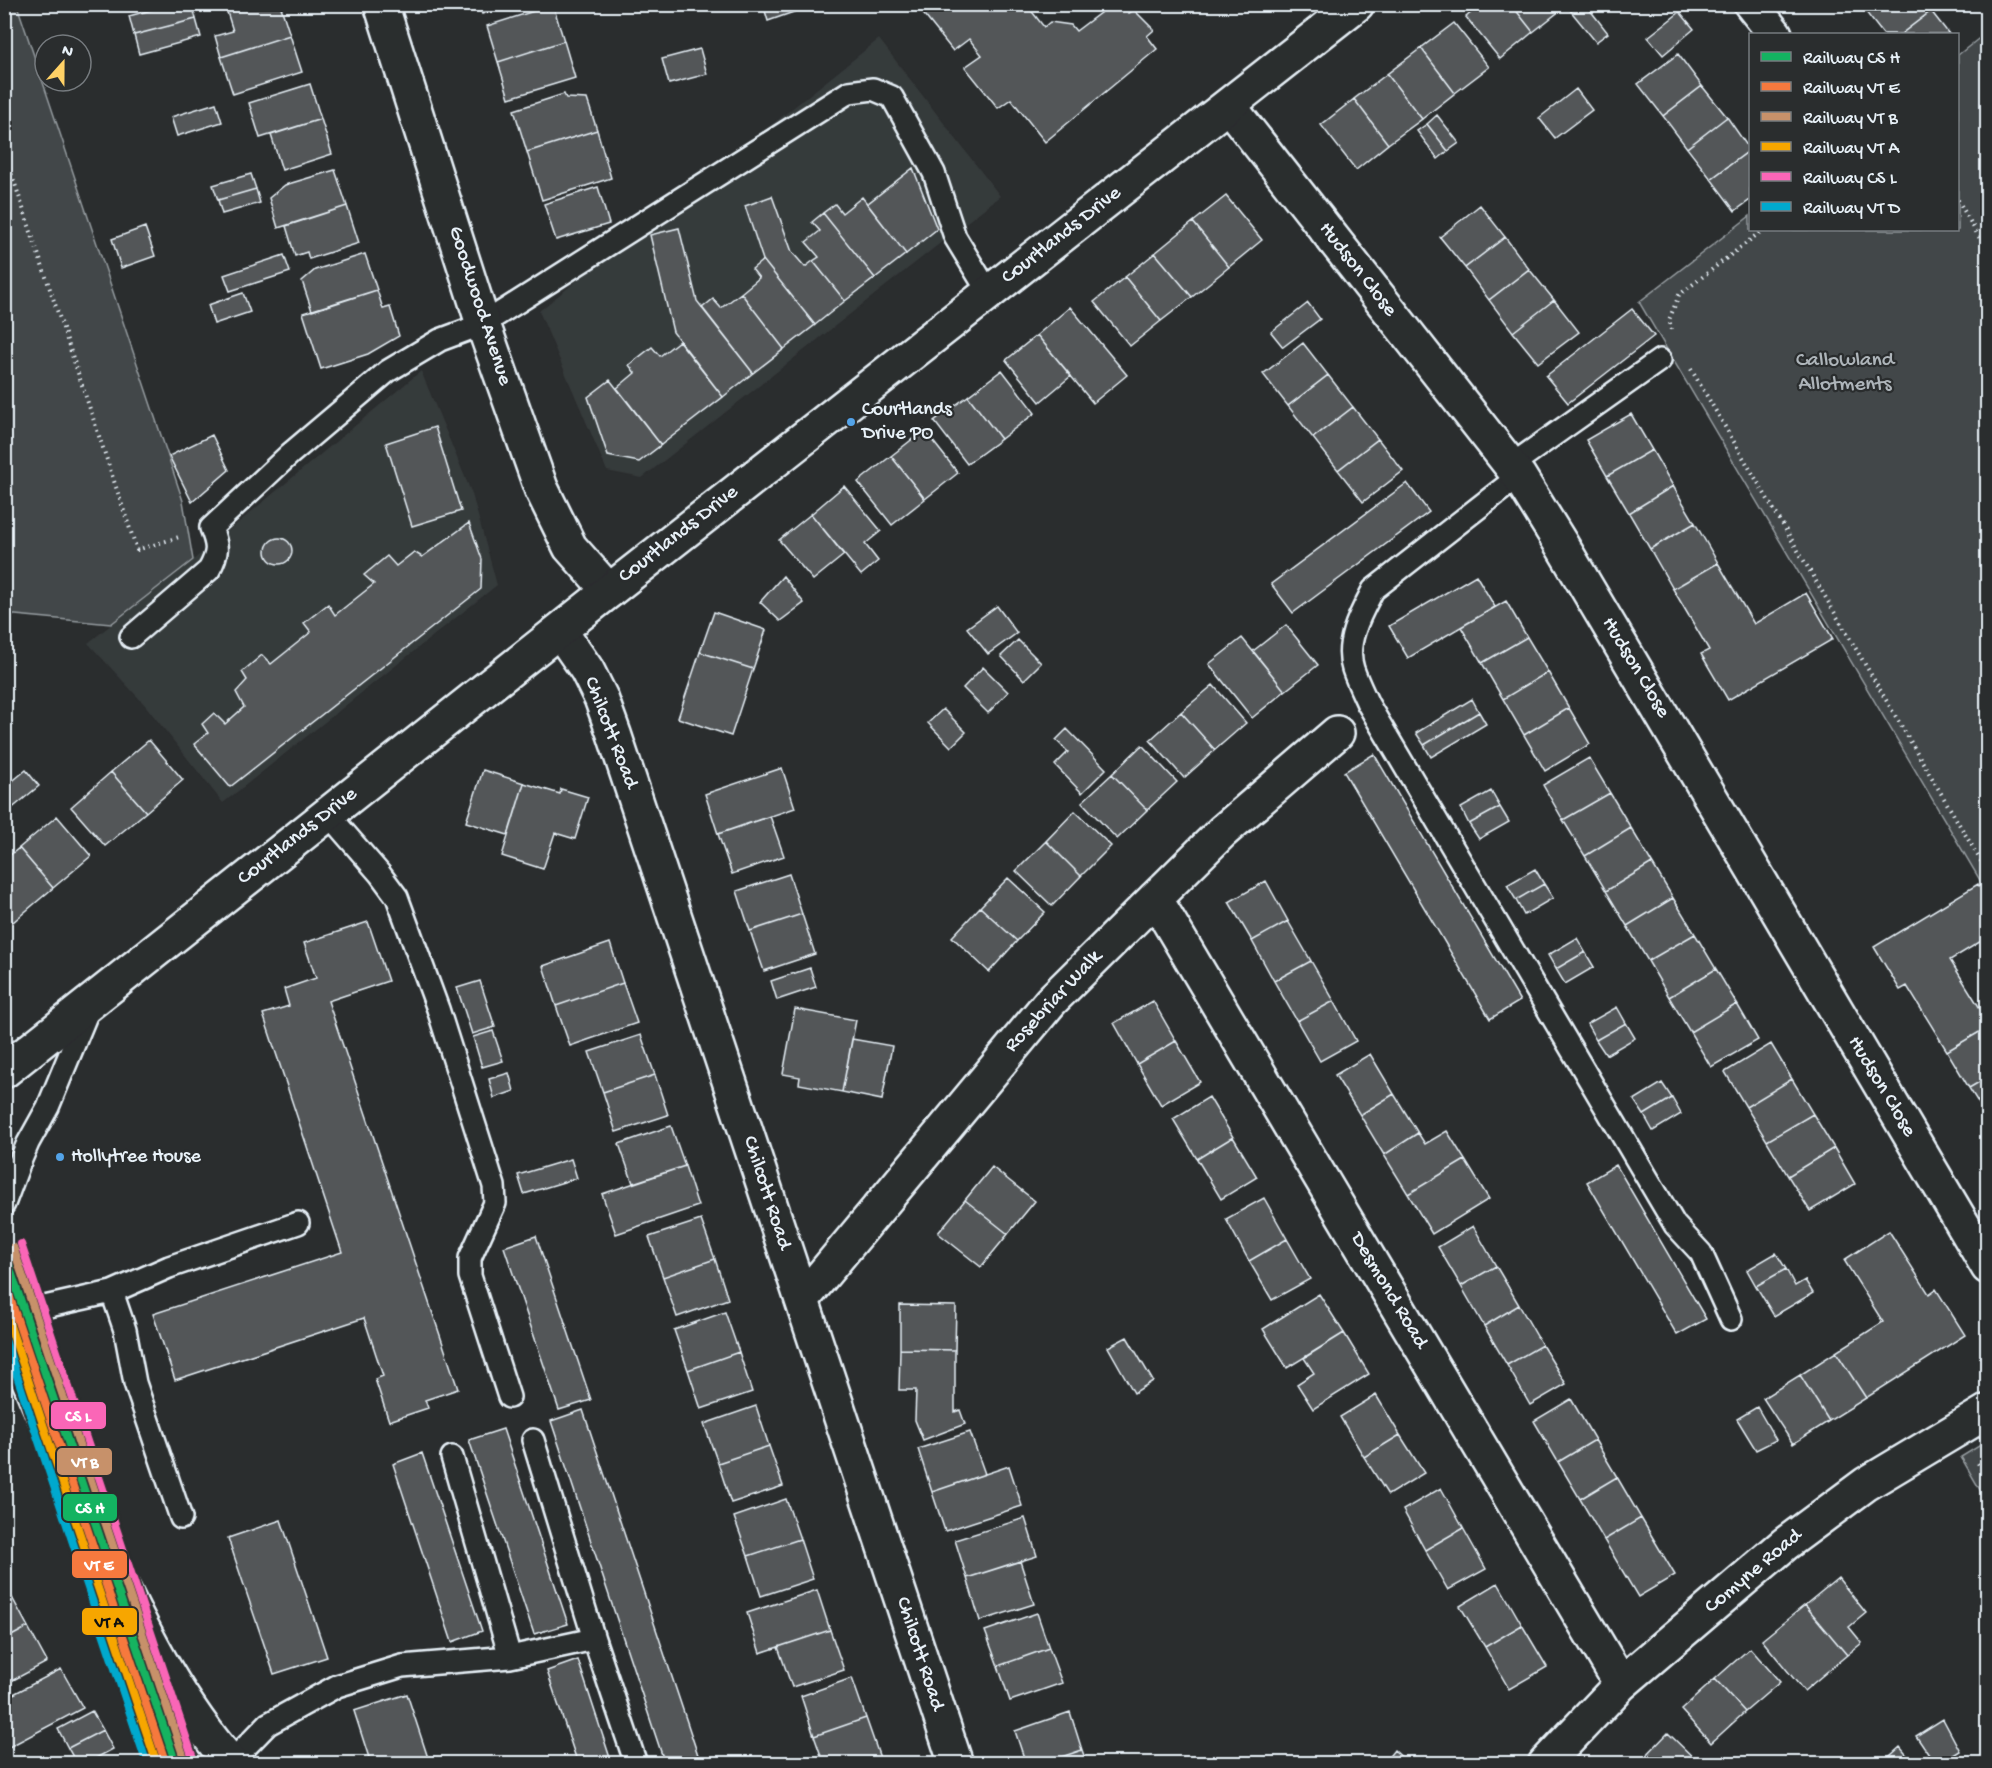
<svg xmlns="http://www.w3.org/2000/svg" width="1992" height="1768" font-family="'Gochi Hand',sans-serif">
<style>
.built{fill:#363a3b}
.green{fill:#424648;stroke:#959ca0;stroke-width:1.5}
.building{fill:#535759;stroke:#e8f1f8;stroke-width:1.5}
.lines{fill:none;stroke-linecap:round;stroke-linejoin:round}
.lane-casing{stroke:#e8f1f8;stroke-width:26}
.street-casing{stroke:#e8f1f8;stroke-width:38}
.secondary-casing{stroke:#e8f1f8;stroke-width:38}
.path{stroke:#e8f1f8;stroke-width:4;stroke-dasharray:1.5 4.5;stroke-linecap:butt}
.lane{stroke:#2a2d2e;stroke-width:21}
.street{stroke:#2a2d2e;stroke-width:33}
.secondary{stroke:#2a2d2e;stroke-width:33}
.rail-1-casing{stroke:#2a2d2e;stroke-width:12}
.rail-2-casing{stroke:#2a2d2e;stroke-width:12}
.rail-3-casing{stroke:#2a2d2e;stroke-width:12}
.rail-4-casing{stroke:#2a2d2e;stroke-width:12}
.rail-5-casing{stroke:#2a2d2e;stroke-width:12}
.rail-6-casing{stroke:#2a2d2e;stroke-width:12}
.rail-1{stroke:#13b361;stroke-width:8}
.rail-2{stroke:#f6793e;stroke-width:8}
.rail-3{stroke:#c7916a;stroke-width:8}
.rail-4{stroke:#f7a600;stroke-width:8}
.rail-5{stroke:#fa66b7;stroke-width:8}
.rail-6{stroke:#00a9ce;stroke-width:8}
.bus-dot{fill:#53a3e8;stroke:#2a2d2e;stroke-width:2}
.labels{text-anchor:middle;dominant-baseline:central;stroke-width:4.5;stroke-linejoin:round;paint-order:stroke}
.bus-label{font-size:20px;fill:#e8f1f8;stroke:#2a2d2e;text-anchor:start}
.street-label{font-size:21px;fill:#e8f1f8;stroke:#2a2d2e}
.park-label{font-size:21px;fill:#aeb5ba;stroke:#2a2d2e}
.line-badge{stroke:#2a2d2e;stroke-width:2}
.badge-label{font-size:16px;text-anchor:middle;font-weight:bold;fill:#fff}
.pale-badge-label{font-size:16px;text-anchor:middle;font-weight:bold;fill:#111}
</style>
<rect width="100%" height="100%" fill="#2a2d2e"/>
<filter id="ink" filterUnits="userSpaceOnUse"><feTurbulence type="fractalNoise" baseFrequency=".0167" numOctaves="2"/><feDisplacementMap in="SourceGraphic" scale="12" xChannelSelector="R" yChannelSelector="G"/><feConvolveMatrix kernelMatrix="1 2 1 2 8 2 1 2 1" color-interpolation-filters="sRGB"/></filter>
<g filter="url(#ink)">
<path class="built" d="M879 39 1000 196 642 478 607 471 539 311Z
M421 371 472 494 497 585 223 803 145 705 88 643 193 560Z"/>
<path class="green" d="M4 5H17L183 501 193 560 111 624 5 614Z
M1987 32V892L1639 302 1750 216V230H1958V55Z
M1987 1441V1502L1961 1457Z"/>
<path class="building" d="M173 4H192L196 19 134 35 129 16Z
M252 4H280L290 35 221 57 215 36 233 31 227 12Z
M479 4H512L482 14Z
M763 4H803L805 8 768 21Z
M929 4H1026L1044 27 1050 22 1071 25 1076 31 1112 4H1121L1129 13 1134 10 1154 30 1147 36 1157 49 1045 142 1011 99 998 108 965 67 982 55 969 39 953 51 921 11Z
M1481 4H1511L1533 32 1500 59 1466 17Z
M1511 4H1565L1566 6 1533 32Z
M1565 4H1597L1590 10 1608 33 1596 42Z
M1874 4H1926L1931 11 1901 34H1883L1865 11Z
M553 5 564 41 498 62 487 26Z
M1931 11 1949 34H1901Z
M1680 12 1694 29 1663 55 1648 37Z
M196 19 201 37 139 54 134 35Z
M1454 23 1489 67 1455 93 1421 48Z
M290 35 302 72 233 94 221 57Z
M564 41 575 78 509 98 498 62Z
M1421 48 1455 93 1422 119 1387 74Z
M700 49 707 74 669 84 662 59Z
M1678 54 1702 86 1663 116 1638 84Z
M1387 74 1422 119 1388 144 1354 99Z
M310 84 321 119 260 138 249 103Z
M1702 86 1727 117 1687 148 1663 116Z
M1576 89 1592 110 1555 138 1539 118Z
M564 94 566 98 587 99 597 130 527 152 514 110Z
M1354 99 1388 144 1356 170 1321 125Z
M216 103 222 122 177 136 171 117Z
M1437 115 1459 143 1448 151 1427 124Z
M1727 117 1750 150 1711 179 1687 148Z
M321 119 332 154 282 170 271 135Z
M1427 124 1448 151 1438 159 1417 131Z
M597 130 611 178 542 200 527 152Z
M1750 150V200L1735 211 1711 179Z
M913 168 937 229 906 254 867 204Z
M335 170 347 206 278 228 269 198 285 185Z
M251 174 256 189 218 200 213 185Z
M598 187 609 224 556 240 544 204Z
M256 189 260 203 222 214 218 200Z
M772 196 792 252 805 267 813 261 845 301 815 325 763 260 745 206Z
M1226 196 1262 240 1229 267 1193 222Z
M862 197 906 254 875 278 823 213 835 204 842 213Z
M1480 205 1505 237 1465 268 1440 237Z
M347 206 359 243 309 259 307 252 295 256 286 226Z
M823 213 875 278 845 301 813 261 819 257 806 242 820 231 812 222Z
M1193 222 1229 267 1192 297 1155 253Z
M145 227 155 256 121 268 112 239Z
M679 228 697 301 753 373 723 397 673 332 650 235Z
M1505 237 1529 269 1489 300 1465 268Z
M1155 253 1192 297 1161 321 1125 277Z
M365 254 377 290 312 311 302 281 315 270Z
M284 255 290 272 230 291 224 275Z
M763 260 815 325 784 349 741 293 759 278 752 269Z
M1529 269 1554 300 1513 332 1489 300Z
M1125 277 1161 321 1130 346 1094 302Z
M377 290 383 309 390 307 399 336 368 354 321 369 303 313Z
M243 293 250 312 214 324 208 305Z
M741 293 784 349 753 373 702 308 713 299 721 308Z
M1554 300 1579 332 1538 363 1513 332Z
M1308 303 1320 319 1283 347 1271 332Z
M1070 307 1127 375 1093 403 1037 335Z
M1632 309 1654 336 1568 403 1546 376Z
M1037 335 1071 376 1040 402 1006 360Z
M679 341 723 397 661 445 617 388 635 373 629 365 652 347 660 356Z
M1303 343 1328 375 1288 406 1263 374Z
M1002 370 1035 413 1001 439 968 396Z
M1328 375 1353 407 1313 438 1288 406Z
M610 380 661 445 639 462 608 456 588 397Z
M968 396 1001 439 967 464 934 421Z
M1353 407 1378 439 1338 470 1313 438Z
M1631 414 1652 450 1607 476 1586 440Z
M435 427 461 511 412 526 386 443Z
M924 430 958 473 925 499 891 456Z
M212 435 229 470 192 502 169 456Z
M1378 439 1403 471 1363 502 1338 470Z
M1652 450 1673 486 1629 513 1607 476Z
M891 456 925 499 892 525 858 482Z
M1407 483 1429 512 1293 613 1271 584Z
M844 486 881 531 865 544 878 561 861 575 811 514Z
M1673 486 1695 523 1650 549 1629 513Z
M811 514 844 555 813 580 779 540Z
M469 523 482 559 481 589 230 787 194 744 208 733 202 724 214 713 225 724 244 707 236 692 247 680 242 672 262 655 271 664 311 632 304 623 328 604 335 615 374 584 364 575 387 556 396 566 414 552 422 557Z
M1695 523 1718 563 1673 589 1650 549Z
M266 551a13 13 0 1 1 26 0a13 13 0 1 1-26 0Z
M1718 563 1754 624 1806 593 1833 639 1728 700 1701 654 1709 650 1673 589Z
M1476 575 1495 607 1408 658 1389 626Z
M783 576 804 603 780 621 760 602Z
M1506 601 1527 637 1482 663 1461 627Z
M997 606 1017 633 988 654 967 628Z
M714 612 766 630 753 669 700 652Z
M1286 625 1318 665 1285 691 1253 651Z
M1527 637 1548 672 1503 699 1482 663Z
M1242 638 1285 691 1252 718 1209 664Z
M1018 640 1041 663 1024 680 1001 656Z
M700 652 753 669 731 736 678 718Z
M983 667 1008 692 988 713 963 688Z
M1548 672 1569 708 1524 735 1503 699Z
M1213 685 1246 723 1215 750 1181 712Z
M1472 699 1479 712 1424 745 1416 733Z
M1569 708 1590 744 1545 771 1524 735Z
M943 709 966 732 951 747 928 723Z
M1181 712 1215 750 1184 778 1150 740Z
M1479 712 1486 724 1431 757 1424 745Z
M1067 729 1106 769 1082 793 1055 765 1068 752 1056 740Z
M149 740 183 780 146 812 111 772Z
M1142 745 1177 782 1147 810 1112 774Z
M1374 754 1520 1001 1490 1019 1344 772Z
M1589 758 1610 793 1563 820 1543 785Z
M782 768 795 808 718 834 705 794Z
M26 770 39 786 4 815V788Z
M483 770 524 783 508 835 466 822Z
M111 772 146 812 105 846 71 807Z
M1112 774 1147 810 1117 839 1082 802Z
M524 783 560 794 561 789 588 797 575 839 555 833 543 869 502 856Z
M1491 791 1500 807 1469 824 1461 808Z
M1610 793 1631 828 1585 856 1563 820Z
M1500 807 1509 822 1479 839 1469 824Z
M1075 811 1111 846 1081 876 1046 841Z
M57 816 91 856 53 888 19 848Z
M770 816 784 856 732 874 718 834Z
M1631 828 1652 863 1606 891 1585 856Z
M1046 841 1081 876 1052 906 1016 871Z
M19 848 53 888 13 922 4 913V860Z
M1652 863 1673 898 1627 926 1606 891Z
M1535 869 1544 884 1516 900 1507 885Z
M789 874 802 914 750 931 737 891Z
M1008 878 1045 912 1017 941 980 907Z
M1266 881 1288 921 1252 941 1229 902Z
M1544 884 1553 898 1524 915 1516 900Z
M1978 884 1988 900V937L1950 960 1988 1021V1027L1947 1051 1907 986 1900 990 1874 947Z
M1673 898 1695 934 1648 961 1627 926Z
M980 907 1017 941 989 972 952 937Z
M802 914 815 954 764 971 750 931Z
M1288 921 1311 961 1274 981 1252 941Z
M368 922 388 981 328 1001 458 1389 425 1400 428 1408 389 1421 375 1379 383 1376 364 1318 175 1380 153 1314 342 1252 263 1014 289 1006 284 989 316 978 304 943Z
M1695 934 1716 969 1669 997 1648 961Z
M1577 938 1585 952 1556 969 1548 955Z
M610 943 623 983 556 1006 543 966Z
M1585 952 1594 967 1565 984 1556 969Z
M1311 961 1334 1001 1297 1021 1274 981Z
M810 968 816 987 777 1000 771 981Z
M1716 969 1737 1004 1690 1032 1669 997Z
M480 981 495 1027 472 1034 457 988Z
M623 983 637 1023 570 1046 556 1006Z
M1153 1001 1176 1041 1137 1064 1114 1023Z
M1334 1001 1356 1041 1320 1061 1297 1021Z
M1737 1004 1758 1040 1711 1067 1690 1032Z
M1617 1007 1626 1023 1596 1040 1587 1024Z
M795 1009 856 1020 842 1092 799 1084 800 1077 783 1074Z
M1626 1023 1635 1038 1606 1055 1596 1040Z
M1988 1027V1077L1969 1088 1947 1051Z
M493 1031 503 1061 482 1067 473 1037Z
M641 1035 655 1075 603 1092 589 1052Z
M852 1039 892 1046 882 1100 842 1092Z
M1176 1041 1200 1082 1161 1105 1137 1064Z
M1771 1044 1792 1079 1746 1107 1725 1072Z
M1370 1054 1394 1094 1360 1115 1335 1075Z
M509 1073 514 1091 494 1098 489 1079Z
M655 1075 668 1115 616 1132 603 1092Z
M1988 1077V1118L1969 1088Z
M1792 1079 1813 1114 1767 1141 1746 1107Z
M1662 1083 1672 1098 1644 1115 1634 1100Z
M1394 1094 1418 1133 1384 1155 1360 1115Z
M1209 1097 1233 1137 1197 1159 1173 1119Z
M1672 1098 1681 1114 1653 1131 1644 1115Z
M1813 1114 1834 1148 1788 1176 1767 1141Z
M671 1126 685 1166 633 1183 619 1144Z
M1447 1131 1465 1160 1408 1194 1384 1155 1418 1133 1425 1144Z
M1233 1137 1257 1177 1221 1199 1197 1159Z
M1834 1148 1855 1184 1810 1211 1788 1176Z
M571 1159 577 1178 524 1194 518 1175Z
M1465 1160 1489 1199 1432 1234 1408 1194Z
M1616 1165 1706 1319 1677 1335 1587 1182Z
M685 1166 698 1206 616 1234 602 1194Z
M992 1167 1035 1201 1008 1234 965 1200Z
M1264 1198 1287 1239 1249 1261 1226 1219Z
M965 1200 1008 1234 981 1267 938 1233Z
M701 1220 715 1259 663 1277 649 1237Z
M1473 1226 1496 1266 1461 1286 1438 1247Z
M1889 1231 1929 1294 1936 1289 1965 1335 1866 1398 1836 1352 1883 1322 1844 1260Z
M536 1236 591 1400 559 1410 504 1247Z
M1287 1239 1310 1279 1272 1300 1249 1261Z
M1776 1253 1786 1269 1756 1286 1747 1270Z
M715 1259 728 1299 677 1317 663 1277Z
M1496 1266 1519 1305 1484 1326 1461 1286Z
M1786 1269 1795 1286 1805 1280 1813 1293 1774 1316 1756 1286Z
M1319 1294 1344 1333 1287 1368 1263 1329Z
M900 1305 956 1306 955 1350 900 1349Z
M1519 1305 1542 1345 1507 1365 1484 1326Z
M725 1312 739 1352 688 1370 674 1330Z
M1344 1333 1369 1374 1313 1409 1297 1384 1314 1373 1304 1358Z
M1127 1337 1153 1381 1134 1393 1108 1347Z
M1542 1345 1566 1384 1530 1405 1507 1365Z
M900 1349 955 1350V1412L960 1410 965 1424 923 1440 915 1420 916 1390H899Z
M739 1352 752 1392 701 1409 688 1370Z
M1836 1352 1866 1398 1829 1421 1800 1375Z
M1800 1375 1829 1421 1793 1444 1763 1398Z
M1376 1395 1400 1435 1364 1457 1340 1417Z
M1571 1399 1595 1440 1558 1462 1534 1421Z
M756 1406 769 1446 718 1463 704 1424Z
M1757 1407 1776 1440 1756 1450 1737 1419Z
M583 1410 701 1764H665L551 1421Z
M503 1429 568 1624 534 1634 469 1440Z
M970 1432 985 1474 932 1492 918 1449Z
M1400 1435 1424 1473 1388 1495 1364 1457Z
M1595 1440 1617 1477 1580 1499 1558 1462Z
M769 1446 783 1486 731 1503 718 1463Z
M422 1453 482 1631 452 1642 393 1464Z
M1009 1466 1022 1506 945 1531 932 1492Z
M1617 1477 1641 1518 1604 1540 1580 1499Z
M1441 1488 1463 1528 1425 1550 1403 1510Z
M786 1499 800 1539 748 1556 734 1517Z
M1025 1518 1037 1556 967 1578 955 1540Z
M1641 1518 1675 1575 1638 1597 1604 1540Z
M281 1520 327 1657 274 1674 228 1538Z
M1463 1528 1486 1569 1448 1590 1425 1550Z
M800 1539 813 1579 761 1596 748 1556Z
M1020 1561 1034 1604 980 1621 967 1578Z
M1838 1578 1866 1613 1849 1627 1862 1643 1847 1655 1805 1605Z
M1498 1583 1522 1625 1485 1647 1460 1606Z
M817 1590 830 1630 760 1653 747 1613Z
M9 1592 28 1627 4 1640V1595Z
M1805 1605 1847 1655 1804 1691 1762 1640Z
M1037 1613 1049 1648 998 1666 985 1631Z
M1522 1625 1547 1667 1509 1689 1485 1647Z
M28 1627 47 1662 4 1685V1640Z
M830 1630 844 1670 792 1687 778 1647Z
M1049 1648 1062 1683 1010 1701 998 1666Z
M1750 1648 1780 1682 1745 1712 1715 1679Z
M578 1660 612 1764H578L547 1671Z
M61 1669 83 1708 9 1747 4 1739V1699Z
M852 1678 866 1718 814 1736 801 1696Z
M1715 1679 1745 1712 1711 1743 1681 1710Z
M407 1694 430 1764H371L354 1711Z
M92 1711 103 1730 68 1748 58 1729Z
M1070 1712 1082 1750 1041 1764H1026L1015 1731Z
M866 1718 880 1758 865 1764H824L814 1736Z
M1943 1719 1960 1751 1939 1764H1935L1916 1736Z
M103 1730 113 1749 85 1764H77L68 1748Z
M1668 1733 1699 1763V1764H1638Z
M1900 1747 1914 1764H1881Z
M1082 1750 1087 1764H1041Z
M1394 1750 1409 1764H1383Z"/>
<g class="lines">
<g class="lane-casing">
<path id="lane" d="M1510 466 1660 360
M1519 476 1373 590C1361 613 1344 642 1353 669 1357 681 1363 693 1368 704L1675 1225 1701 1253 1731 1319
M131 637 209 570C219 552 218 546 211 528L290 454 388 371 440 340 483 324 849 92 873 89 892 97 934 173 955 237 989 293
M328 814 380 874 397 897 438 1009 494 1186 495 1203 470 1258V1276L509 1397
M4 1204 19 1164 28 1143 48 1107 89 1008
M112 1292 125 1330 135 1383 181 1518
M4 1316 112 1292 169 1267 298 1223
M452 1457 510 1657
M594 1639 636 1764
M231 1762 268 1724 337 1686 402 1666 510 1657 594 1639 533 1440"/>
</g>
<g class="street-casing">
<path id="street" d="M381 4 483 324 541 488 570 547 609 591
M1751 4 1775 34
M1229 106 1519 476 1561 544 1988 1267
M560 631 587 670 601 698 614 734 956 1764
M1155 898 1621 1684
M802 1300 1051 1001 1222 832 1337 733
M4 1324C40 1405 74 1487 112 1566 145 1636 180 1705 232 1764
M1545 1764 1621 1684 1785 1544 1866 1484 1988 1411"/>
</g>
<g class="secondary-casing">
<path id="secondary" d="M4 1071 609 591 1357 4"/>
</g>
<path class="path" d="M4 151 137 550 179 537
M1958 200 1988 253
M1672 330 1669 320 1679 295 1763 230
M1691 369 1988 873
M1978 1463 1988 1481"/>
<use href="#lane" class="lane"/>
<use href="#street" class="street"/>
<use href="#secondary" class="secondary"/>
<g class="rail-1-casing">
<path id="rail-1" d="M4 1251 176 1764"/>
</g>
<g class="rail-2-casing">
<path id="rail-2" d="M4 1280 166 1764"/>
</g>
<g class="rail-3-casing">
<path id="rail-3" d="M13 1247 185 1761"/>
</g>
<g class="rail-4-casing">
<path id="rail-4" d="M4 1308 157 1764"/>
</g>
<g class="rail-5-casing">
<path id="rail-5" d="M21 1244 193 1758"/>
</g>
<g class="rail-6-casing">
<path id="rail-6" d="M4 1337 147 1764"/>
</g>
<use href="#rail-1" class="rail-1"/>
<use href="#rail-2" class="rail-2"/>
<use href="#rail-3" class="rail-3"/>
<use href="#rail-4" class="rail-4"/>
<use href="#rail-5" class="rail-5"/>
<use href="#rail-6" class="rail-6"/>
</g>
</g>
<g class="bus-dot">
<circle cx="851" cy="422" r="5"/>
<circle cx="60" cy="1157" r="5"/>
</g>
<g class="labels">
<g class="bus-label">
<text x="862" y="410">Courtlands<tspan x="862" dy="24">Drive PO</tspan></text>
<text x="71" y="1157">Hollytree House</text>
</g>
<g class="street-label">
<text transform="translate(1062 236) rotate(-38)">Courtlands Drive</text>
<text transform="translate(1357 270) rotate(52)">Hudson Close</text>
<text transform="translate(479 306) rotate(72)">Goodwood Avenue</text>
<text transform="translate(679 535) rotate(-38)">Courtlands Drive</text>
<text transform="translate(1635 668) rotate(59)">Hudson Close</text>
<text transform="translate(610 733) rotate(69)">Chilcott Road</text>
<text transform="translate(298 837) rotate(-38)">Courtlands Drive</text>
<text transform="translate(1054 1002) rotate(-47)">Rosebriar Walk</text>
<text transform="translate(1881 1087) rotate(59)">Hudson Close</text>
<text transform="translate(766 1193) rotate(72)">Chilcott Road</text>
<text transform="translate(1388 1291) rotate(59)">Desmond Road</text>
<text transform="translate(1754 1572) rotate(-40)">Comyne Road</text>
<text transform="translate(919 1654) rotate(72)">Chilcott Road</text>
</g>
<g class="park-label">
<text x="1845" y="361">Callowland<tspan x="1845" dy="24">Allotments</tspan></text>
</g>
</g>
<g class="line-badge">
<rect x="50" y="1401" width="57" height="29" rx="6" fill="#fa66b7"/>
<rect x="56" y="1447" width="57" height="29" rx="6" fill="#c7916a"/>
<rect x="62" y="1493" width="56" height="29" rx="6" fill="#13b361"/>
<rect x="71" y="1550" width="57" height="29" rx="6" fill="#f6793e"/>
<rect x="81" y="1607" width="57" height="29" rx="6" fill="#f7a600"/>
</g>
<g class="badge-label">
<text x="78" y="1421">CS L</text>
<text x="85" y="1467">VT B</text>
<text x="90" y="1513">CS H</text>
<text x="99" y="1570">VT E</text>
</g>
<g class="pale-badge-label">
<text x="109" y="1627">VT A</text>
</g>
<rect width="1992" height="1768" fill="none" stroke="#2a2d2e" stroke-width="24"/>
<rect x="12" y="12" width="1968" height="1744" fill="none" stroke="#e8f1f8" stroke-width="2" filter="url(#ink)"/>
<rect x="1749" y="33" width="210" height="198" fill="#2a2d2e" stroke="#767b7f" stroke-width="1.5"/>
<rect x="1761" y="52" width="30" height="9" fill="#13b361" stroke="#767b7f" stroke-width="1.5"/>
<text x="1803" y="63" font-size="18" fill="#e8f1f8">Railway CS H</text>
<rect x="1761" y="82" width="30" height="9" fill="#f6793e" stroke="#767b7f" stroke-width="1.5"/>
<text x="1803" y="93" font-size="18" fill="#e8f1f8">Railway VT E</text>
<rect x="1761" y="112" width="30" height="9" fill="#c7916a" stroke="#767b7f" stroke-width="1.5"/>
<text x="1803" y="123" font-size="18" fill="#e8f1f8">Railway VT B</text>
<rect x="1761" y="142" width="30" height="9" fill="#f7a600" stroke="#767b7f" stroke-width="1.5"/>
<text x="1803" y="153" font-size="18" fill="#e8f1f8">Railway VT A</text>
<rect x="1761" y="172" width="30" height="9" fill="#fa66b7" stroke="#767b7f" stroke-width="1.5"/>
<text x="1803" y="183" font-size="18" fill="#e8f1f8">Railway CS L</text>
<rect x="1761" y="202" width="30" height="9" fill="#00a9ce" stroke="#767b7f" stroke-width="1.5"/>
<text x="1803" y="213" font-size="18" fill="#e8f1f8">Railway VT D</text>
<g transform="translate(63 63) rotate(21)"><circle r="28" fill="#2a2d2e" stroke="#767b7f" stroke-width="1.5"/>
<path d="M0-4.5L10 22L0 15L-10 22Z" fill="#ffd166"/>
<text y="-9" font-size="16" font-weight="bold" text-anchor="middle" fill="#e8f1f8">N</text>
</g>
</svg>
